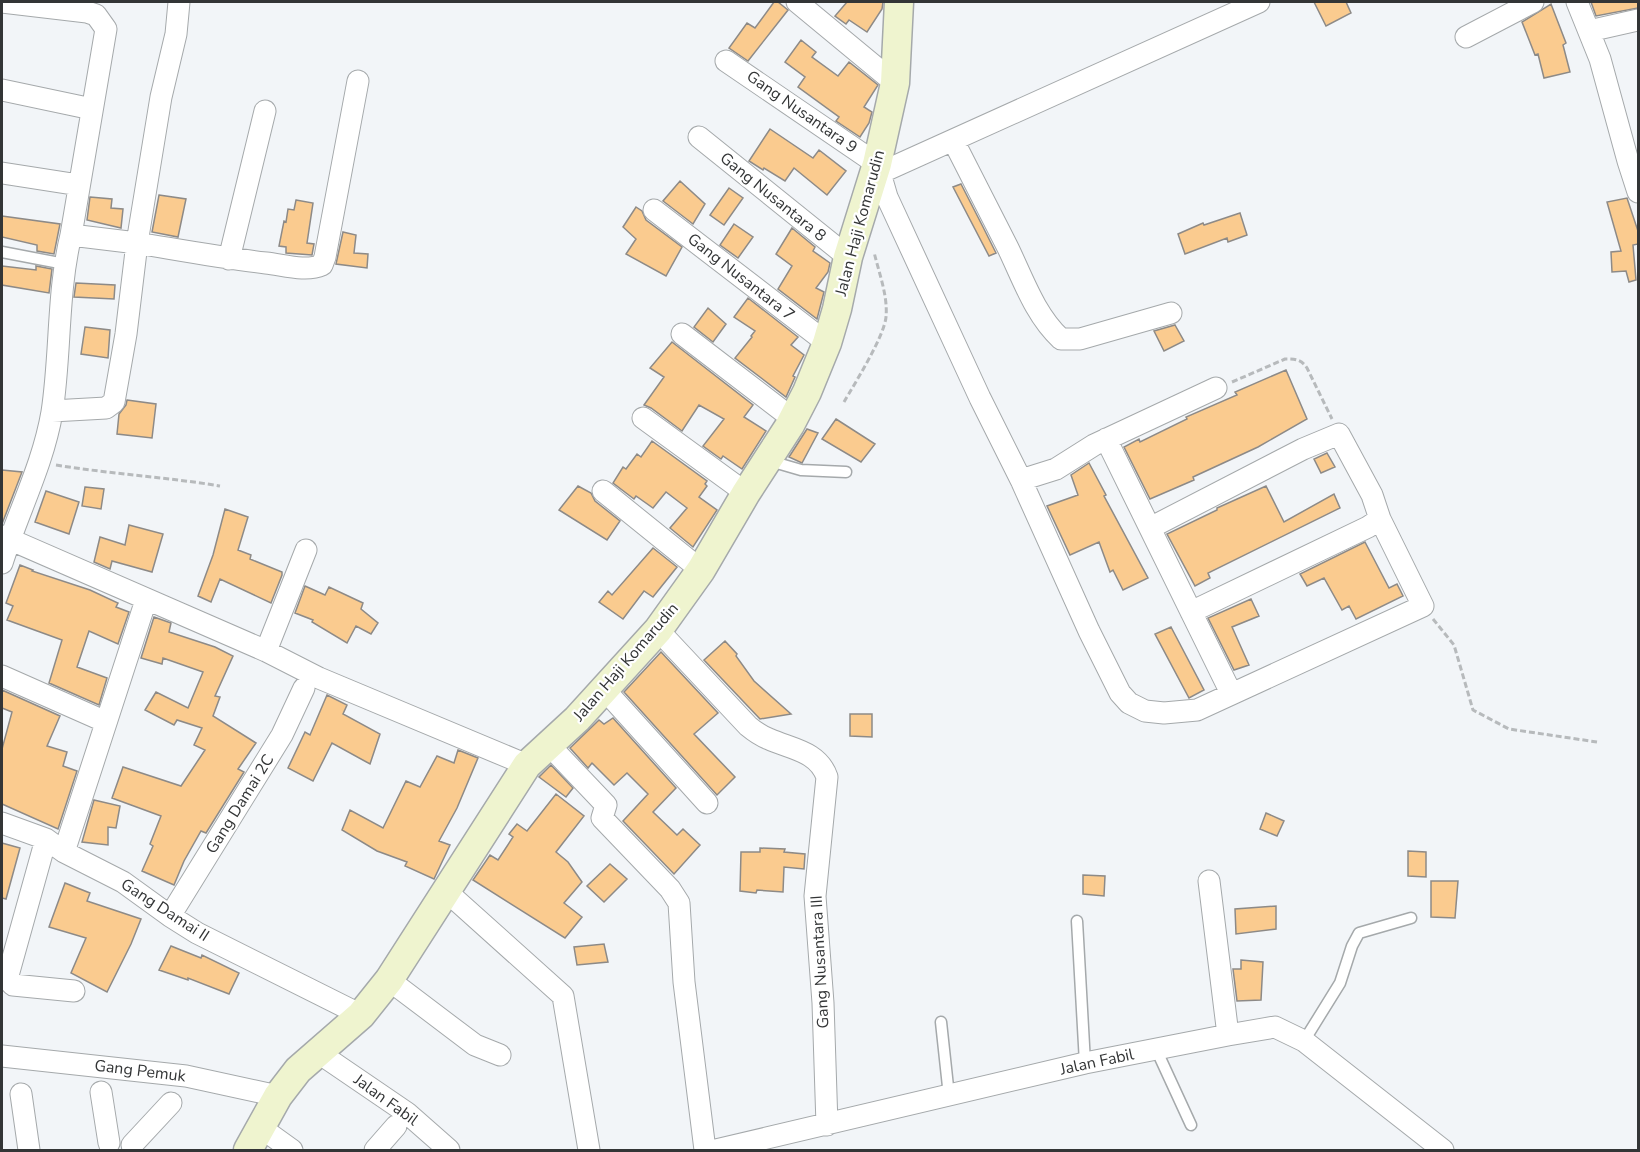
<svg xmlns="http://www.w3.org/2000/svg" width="1640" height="1152" font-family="'Nunito Sans',sans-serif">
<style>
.building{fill:#facb8f;stroke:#8d8a87;stroke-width:1.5}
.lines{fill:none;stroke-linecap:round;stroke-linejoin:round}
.lane-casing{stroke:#a5a9ab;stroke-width:13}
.street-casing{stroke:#a5a9ab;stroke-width:23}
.secondary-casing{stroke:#a5a9ab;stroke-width:31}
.path{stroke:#b7babc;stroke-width:3;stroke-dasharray:6 3;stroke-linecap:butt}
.lane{stroke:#fff;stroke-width:10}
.street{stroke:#fff;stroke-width:21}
.secondary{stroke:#eff4cf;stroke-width:28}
.labels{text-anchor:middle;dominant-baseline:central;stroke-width:4.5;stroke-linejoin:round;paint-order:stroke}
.street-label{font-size:16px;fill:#333536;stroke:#fff}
</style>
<rect width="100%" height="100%" fill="#f2f5f8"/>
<path class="building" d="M774 2H778L788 10 748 61 729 48 747 23 755 28Z
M847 2H883L882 9 867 32 849 20 846 24 835 16Z
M1314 2H1346L1351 13 1326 26Z
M1591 2H1638V8L1596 16Z
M1551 4 1566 43 1563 45 1570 72 1544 78 1538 54 1535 55 1522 22Z
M801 40 816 52 812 57 838 76 849 62 878 85 864 107 872 112 869 123 860 137 836 121 839 117 798 87 805 77 785 62Z
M770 129 813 158 819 150 846 171 827 195 794 168 785 181 764 168 763 170 749 161Z
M680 181 705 204 693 224 663 201Z
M961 184 983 227 996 253 989 256 953 187Z
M729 188 743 198 724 225 710 215Z
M159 195 186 199 178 237 152 232Z
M90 197 112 199 111 208 123 209 121 228 87 220Z
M1627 198 1638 231V244L1633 245 1636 280 1629 282 1626 271 1612 272 1611 252 1621 251 1607 202Z
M296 200 313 203 307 243 314 244 312 255 286 253V247L279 246 284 221 286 222 288 209 294 210Z
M636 207 642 211 646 220 682 247 666 276 626 254 636 239 623 227Z
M1240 213 1247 235 1228 242 1227 238 1185 254 1178 234 1203 223 1204 225Z
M2 216 60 224 54 254 37 251V245L2 237Z
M734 224 753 237 738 258 720 245Z
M792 228 815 247 813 251 830 263 828 272 816 288 824 292 817 319 778 289 792 266 776 254Z
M343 232 356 235 354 253 368 254 367 268 336 264Z
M2 266 36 270V266L52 269 49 293 2 285Z
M76 283 115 285 114 299 74 297Z
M748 298 798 337 791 345 804 355 793 376 795 377 786 397 735 358 752 337 751 336 755 331 734 317Z
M708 308 726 324 713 342 694 327Z
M1175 325 1184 341 1164 351 1154 331Z
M85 327 110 330 108 358 81 354Z
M672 342 753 405 744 417 766 431 742 469 723 456 721 459 703 446 724 419 699 405 682 431 651 408 644 405 664 377 650 368Z
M1286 370 1307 419 1258 447 1193 477 1194 480 1150 499 1124 447 1139 439 1140 442 1187 419 1186 417 1237 395 1235 392Z
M127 400 156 404 152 438 117 434 119 414 126 405Z
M836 419 875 444 861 462 822 439Z
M807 429 818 433 802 463 789 457Z
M652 441 707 481 705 484 707 486 699 497 717 510 693 547 670 528 687 508 666 492 653 508 636 496 634 499 613 483 623 467 626 469 637 454 641 457Z
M1327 453 1335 467 1321 473 1314 459Z
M1089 463 1106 495 1104 496 1148 578 1123 590 1113 570 1110 572 1099 542 1070 555 1047 506 1078 495 1071 475Z
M2 470 22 472 2 524Z
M578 486 591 493 595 501 620 521 607 540 559 510Z
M1266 486 1284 522 1334 494 1340 508 1208 573 1210 578 1195 586 1167 534 1217 510V508Z
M85 487 104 489 101 509 82 506Z
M46 491 79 502 69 534 35 522Z
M225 509 248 517 238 550 251 555 250 559 282 572V575L271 603 220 579 211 602 198 596 213 555Z
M129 525 163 534 152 572 112 561 110 569 94 562 100 537 125 545Z
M1365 542 1389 588 1397 584 1403 596 1356 619 1349 606 1342 610 1324 578 1307 586 1300 574Z
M653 548 677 567 653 597 644 591 623 619 599 602 608 591 612 595Z
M20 565 33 570 32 571 90 590 118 603 116 607 129 612 118 644 89 631 77 667 107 678 99 705 49 683 62 640 7 620 13 606 6 603Z
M305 586 325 595 329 587 363 603 361 609 378 623 371 634 356 626 347 643 312 622 313 620 295 613Z
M1251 599 1259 616 1232 627 1249 665 1234 670 1208 618Z
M154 617 171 623 169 632 215 647 233 656 215 696 220 697 213 716 256 743 238 769 244 772 206 833 201 831 184 861 174 885 142 871 153 846 150 844 161 816 112 798 123 767 181 786 205 750 194 745 202 728 177 720 174 725 145 710 156 692 188 708 203 672 163 658 162 664 141 658Z
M1171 627 1204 690 1189 698 1155 634Z
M725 641 737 654 736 656 754 681 791 714 760 719 704 660Z
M661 652 718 713 694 734 735 777 717 795 624 692Z
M2 690 60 716 47 746 67 752 63 766 77 771 58 829 2 804V749L12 712 2 708Z
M327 695 347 705 343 714 380 734 370 764 332 743 313 781 288 768 305 732 310 735Z
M850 714H872V737L850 736Z
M613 718 676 788 653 812 677 835 683 829 700 845 674 874 623 821 648 794 627 773 614 785 592 763 588 768 570 748 599 720 604 724Z
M458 750 478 758 457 808 439 841 450 845 434 879 405 866 407 862 377 851 342 830 350 810 383 828 406 781 420 787 437 756 454 763Z
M551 765 573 788 566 797 539 777Z
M556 794 584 816 556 852 568 862 582 882 564 903 582 917 565 938 473 880 490 855 498 860 513 837 509 834 517 824 527 831Z
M94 800 120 806 116 828 108 827V845L82 842Z
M1266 813 1284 821 1277 836 1260 829Z
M2 843 20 848 6 899 2 898Z
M760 848 785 849 784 852 805 854 804 869 784 867 783 892 757 890 756 893 740 891 741 852H760Z
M1408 851 1426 852V877L1408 876Z
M610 864 627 879 604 902 587 886Z
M1083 875 1105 876 1104 896 1083 894Z
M1431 881H1458L1455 918 1431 917Z
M65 883 90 893 87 901 141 919 131 944 107 992 71 973 86 938 49 927Z
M1276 906V929L1236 934 1235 909Z
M604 944 608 962 577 965 574 947Z
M171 946 201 958 202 955 239 973 229 994 188 978V980L159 970Z
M1241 960 1263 962 1261 1000 1237 1001 1233 969H1241Z"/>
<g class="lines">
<g class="lane-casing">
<path id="lane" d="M2 252 65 264
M770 461 801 470 846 472
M1077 921 1085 1063
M941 1022 949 1096
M1304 1041 1340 983 1352 946 1359 933 1411 918
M1156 1049 1191 1125"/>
</g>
<g class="street-casing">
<path id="street" d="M2 2 87 12 96 15 106 29 71 235
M797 2 895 83
M1577 2 1600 59 1628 161 1638 192
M1589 31 1638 20
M1466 37 1533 2
M726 61 877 164 880 173 1259 2
M2 90 92 109
M699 137 848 257
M953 140C971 176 990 212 1008 248 1023 279 1035 315 1061 339H1080L1171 313
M2 173 79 185
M880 173 887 197 980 398 1021 480 1089 631 1120 693 1129 703 1145 711 1164 713 1197 710 1423 606 1380 519
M654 210 827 343
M229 259 265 111
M682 334 793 419
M52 411 106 408 114 402 126 334 137 243C180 250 223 258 266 263 284 265 306 272 322 265L325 257 358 81
M643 418 746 493
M1106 439 1231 693
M1021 480 1056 469 1094 445 1216 388
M603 491 701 570
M1150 528 1303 449 1339 434 1372 495 1380 519 1368 527 1191 612
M2 536 266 651 319 678 527 765
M2 563C18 512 43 465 52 412 61 353 57 293 71 235L137 243 161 97 176 34 179 2
M658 630 748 726C754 731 761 736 769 739 791 749 818 751 827 777L815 896 823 1003 827 1125
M266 651 306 550
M2 676 106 722
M603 688 707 803
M548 744 606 805 602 818 670 889 679 903 684 982 705 1150
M2 823 46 839 64 852 123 882 170 916 197 933 361 1015
M46 839 7 979 13 985 74 991
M64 852 146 600
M1209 881 1228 1035
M446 891 563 996 589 1150
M170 916 282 735 304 688
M389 980 475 1045 500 1055
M319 1053 407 1113 449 1150
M2 1056 186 1076 278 1096
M101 1092 109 1143
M21 1094 29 1150
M260 1127 292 1150
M132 1145 171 1103
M375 1150 396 1126
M716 1150 1085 1063 1228 1035 1275 1027 1304 1041 1443 1150"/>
</g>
<g class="secondary-casing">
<path id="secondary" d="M248 1150 278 1096 298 1070 361 1015 389 980 527 765 577 719 658 630 701 570 746 493 790 425 807 392 827 343 837 309 848 257 877 164 895 83 899 2"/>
</g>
<path class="path" d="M1232 382 1285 359C1295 359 1301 359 1307 368L1332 419
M844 402C855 383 884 337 886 317 888 296 879 273 874 252
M56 465C111 474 166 477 220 486
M1433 619 1454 645 1473 710 1509 729 1597 742"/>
<use href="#lane" class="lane"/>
<use href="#street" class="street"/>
<use href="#secondary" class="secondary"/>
</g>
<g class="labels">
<g class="street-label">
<text transform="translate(802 112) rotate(35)">Gang Nusantara 9</text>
<text transform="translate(773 197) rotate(39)">Gang Nusantara 8</text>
<text transform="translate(860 223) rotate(-75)">Jalan Haji Komarudin</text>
<text transform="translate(741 277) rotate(38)">Gang Nusantara 7</text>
<text transform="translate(626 662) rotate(-49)">Jalan Haji Komarudin</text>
<text transform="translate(240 804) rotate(-58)">Gang Damai 2C</text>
<text transform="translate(165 910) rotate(33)">Gang Damai II</text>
<text transform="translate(820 962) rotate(-93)">Gang Nusantara III</text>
<text transform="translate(1097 1062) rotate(-12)">Jalan Fabil</text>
<text transform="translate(140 1071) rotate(7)">Gang Pemuk</text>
<text transform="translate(386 1100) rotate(36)">Jalan Fabil</text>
</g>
</g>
<rect width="1640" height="1152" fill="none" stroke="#333536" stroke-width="6"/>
</svg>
